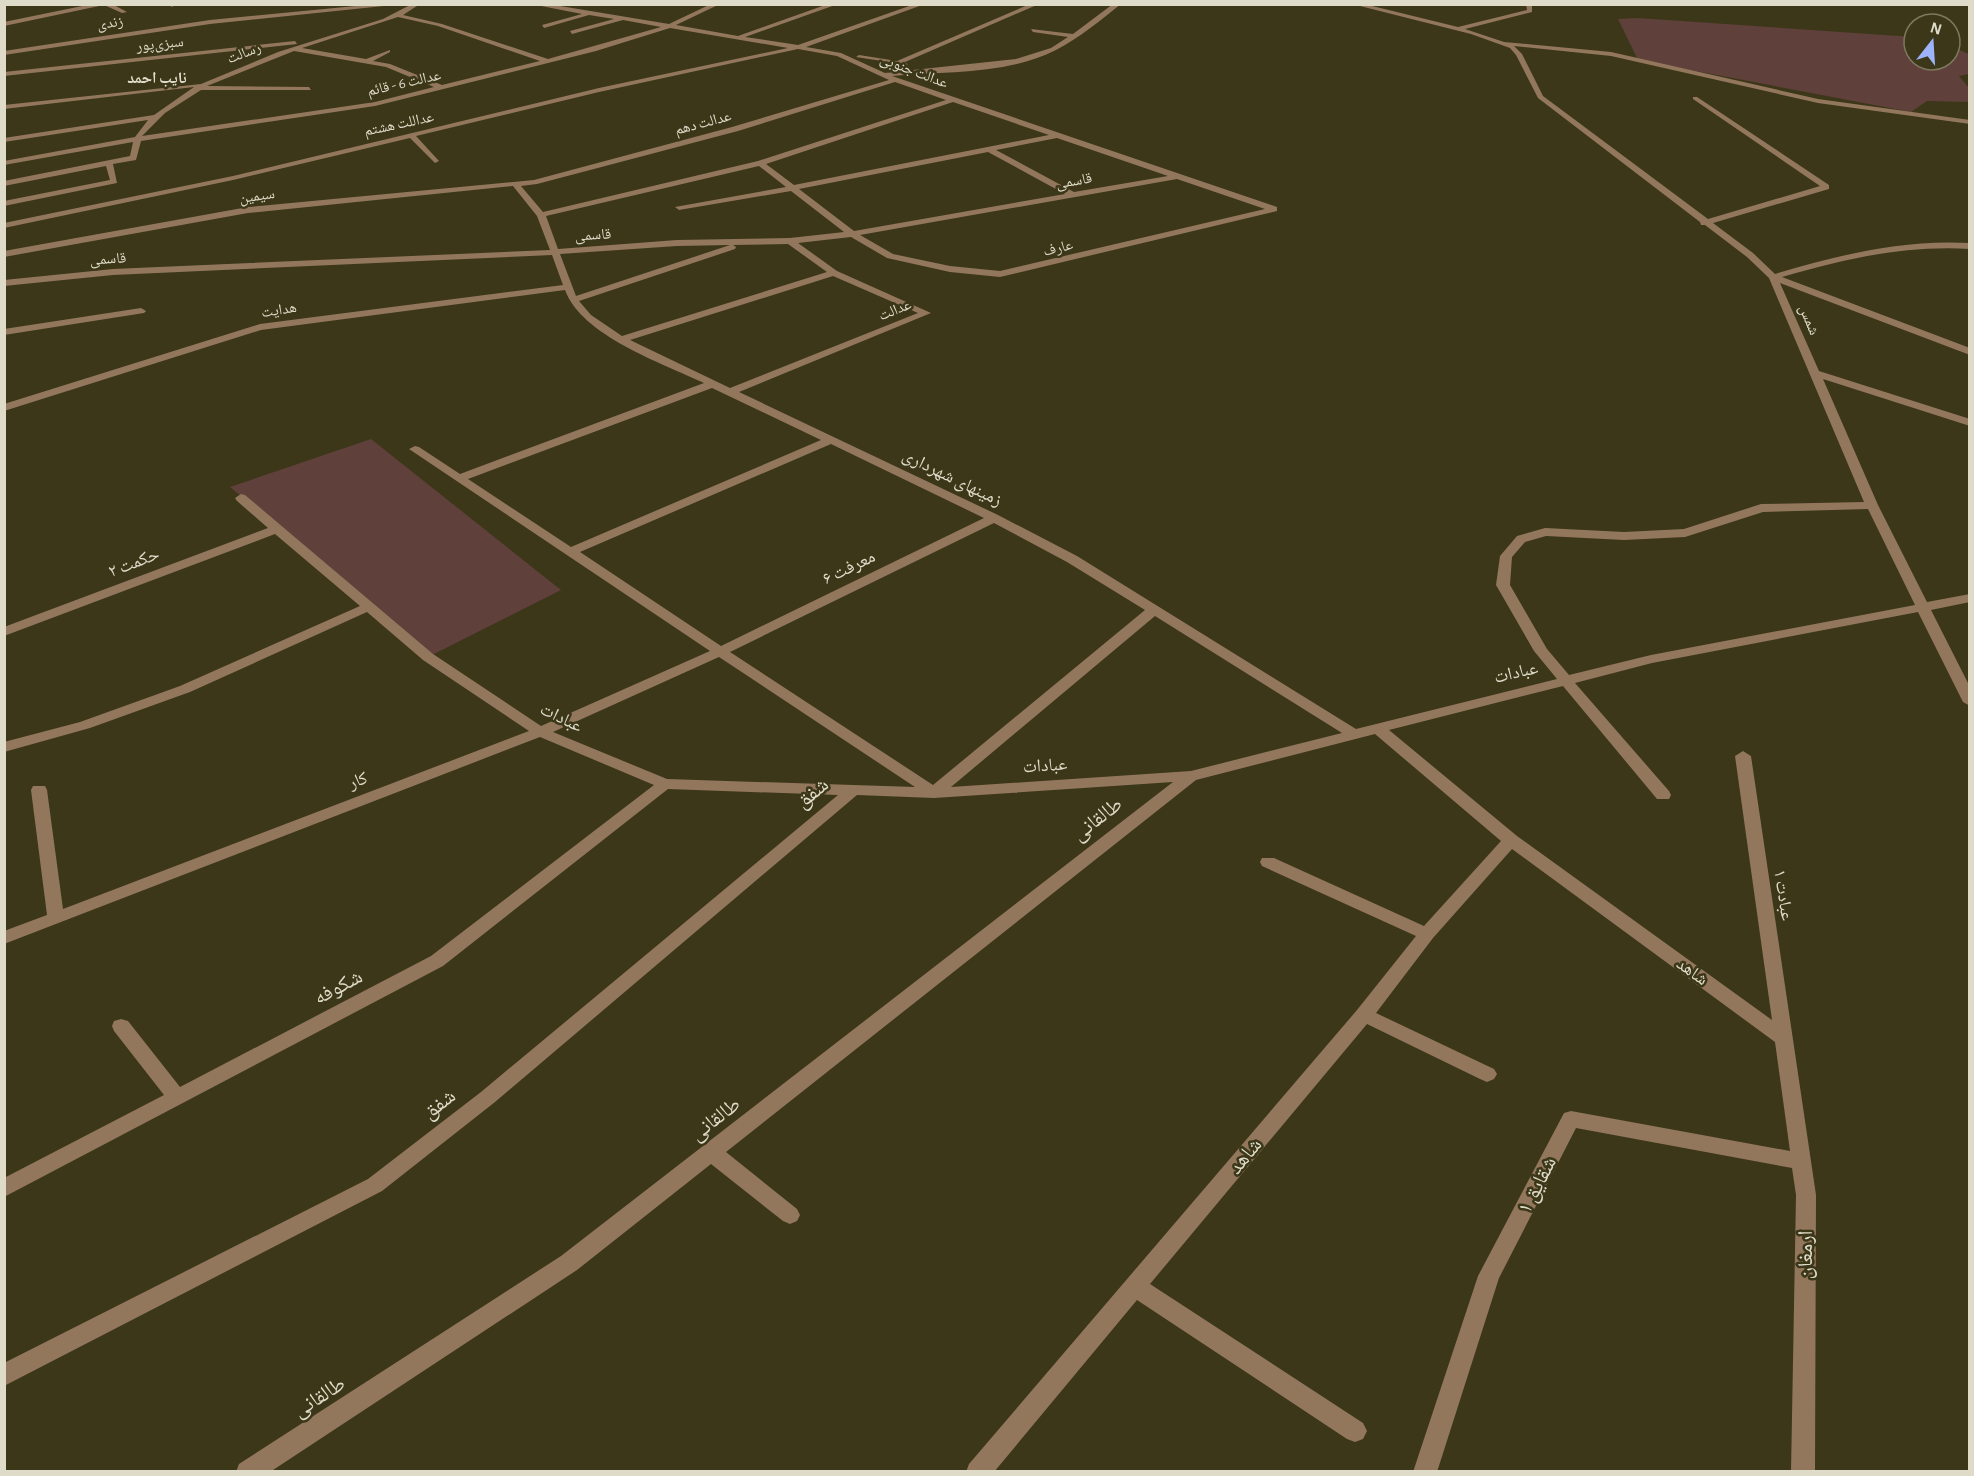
<svg xmlns="http://www.w3.org/2000/svg" width="1974" height="1476" font-family="'Alegreya Sans','Noto Naskh Arabic',sans-serif">
<style>
.green{fill:#5f403a}
.lines{fill:none;stroke-linecap:round;stroke-linejoin:round}
.minor{fill:#92775d;fill-rule:evenodd}
.labels{text-anchor:middle;dominant-baseline:central;stroke-width:5;stroke-linejoin:round;paint-order:stroke}
.far-street-label{font-size:15px;fill:#dedbc9;stroke:#3c3718}
.far-neighbourhood-label{font-size:16px;font-weight:bold;fill:#dedbc9;stroke:#3c3718}
.street-label{font-size:18px;fill:#dedbc9;stroke:#3c3718}
.near-street-label{font-size:21px;fill:#dedbc9;stroke:#3c3718}
</style>
<rect width="100%" height="100%" fill="#3c3718"/>
<path class="green" d="M1638 18 1914 37V60H1950V46L1969 54V74L1959 76 1969 88V102L1927 101 1911 112 1638 60 1618 19Z
M371 439 561 590 428 657 230 487Z"/>
<g class="lines">
<path class="minor" d="M92 4H112L127 12 122 13 104 5 4 26V22Z
M168 4H175V5L172 7Z
M376 4H403L210 24 4 55V51L210 20Z
M412 4H420L403 15 442 24 548 59 661 27 623 20 572 34 570 31 614 19 589 15 544 28 542 25 582 14 531 4H548L669 24 711 4H720L676 25 738 36 828 4H838L745 37 798 45 915 4H925L806 47 841 53 885 73 1016 59 1051 48 1068 37 1033 32 1031 29 1073 34 1113 4H1121C1101 20 1079 38 1056 50 1007 75 946 71 892 76L1277 207V211L1000 277 950 272 887 258 851 237 798 243 837 271 931 313 739 392 998 515 1077 556 1356 729 1557 679 1534 651 1496 585 1500 556 1517 536 1545 528 1624 532 1684 529 1761 504 1864 502 1769 278 1747 257 1705 225H1701L1700 222 1538 98 1516 55 1510 48 1471 34 1352 4H1364L1458 27 1527 10 1526 4H1532V12L1465 29 1504 42 1611 52 1818 99 1970 120V124L1818 103 1611 56 1514 46 1522 54 1543 96 1708 219 1820 186 1693 99V97H1697L1829 185V189L1713 223 1753 253 1775 274C1839 255 1902 239 1970 243V249C1905 245 1844 259 1782 277L1970 348V355L1780 283 1819 371 1970 419V426L1823 379 1878 505 1927 602 1970 594V602L1931 610 1970 687V706L1963 702 1918 612 1652 663 1575 683 1669 791 1671 795 1669 799H1657L1563 686 1389 730 1517 836 1772 1020 1735 756 1743 751 1751 756 1816 1195 1815 1472H1791L1796 1195 1792 1168 1576 1128 1499 1278 1437 1472H1413L1478 1276 1564 1113 1571 1111 1790 1151 1775 1042 1512 849 1433 938 1376 1013 1494 1069 1497 1074 1494 1079 1487 1082 1480 1079 1367 1024 1150 1284 1363 1423 1367 1431 1363 1439 1355 1442 1347 1439 1137 1300 994 1472H966L969 1464 1357 1010 1416 936 1262 866 1260 862 1262 858H1274L1424 926 1501 841 1375 734 1196 780 726 1152 797 1209 800 1215 797 1221 790 1224 783 1221 711 1164 577 1270 270 1472H236L239 1464 561 1256 1173 782 934 798 857 795 495 1102 382 1191 4 1386V1363L368 1179 481 1092 838 795 668 789 443 966 4 1197V1178L164 1095 114 1031 112 1026 114 1021 121 1019 128 1021 180 1087 431 956 654 785 540 737 4 944V931L47 915 31 790 33 786H45L47 790 63 909 529 731 423 660 367 612 190 692 90 728 4 752V742L80 722 180 686 360 606 275 534 4 636V627L268 528 237 501 235 498 241 494 245 495 433 654 541 726 710 651 409 449 415 446 419 447 460 474 704 383C662 363 582 336 565 290L261 330 4 411V404L260 324 563 285 552 255 113 275 4 286V280L113 269 550 250 537 216 513 186 248 213 4 257V251L248 207 534 180 732 127 889 80 837 56 798 49 599 92 416 136 439 161 435 163 410 138 233 180 4 228V223L233 176 599 88 788 48 670 28 596 51 375 106 141 141 136 160 113 164 117 183 4 206V201L110 180 106 166 4 186V181L130 156 133 142 4 165V161L135 137 148 120 4 142V138L154 115 194 87 4 109V105L201 84 278 52 383 19ZM398 17 438 26 540 61 442 85 390 64 373 61 390 52V50L366 59 302 48ZM294 51 386 67 434 87 375 102 142 136 165 113 201 90H311L309 87 207 86ZM895 82 946 100 758 161 543 212 521 186 537 184 738 131ZM953 102 1049 135 794 185 766 164ZM1057 138 1168 176 1074 192 996 150ZM988 152 1065 194 854 231 799 189ZM759 166 786 187 675 207 679 210 791 191 844 232 790 238 677 240 558 249 546 216ZM1177 179 1265 209 1000 271 950 266 893 254 860 235ZM788 244 827 272 622 336 591 315 579 301 735 249 736 247 733 245ZM730 245 576 296 560 254 677 246ZM833 276 918 313 730 388 630 340ZM712 388 821 440 571 547 468 479ZM831 444 984 518 721 646 580 552ZM1868 509 1915 605 1651 655 1569 675 1547 649 1510 585 1512 557 1525 542 1546 536 1624 540 1685 537 1763 512ZM994 523 1067 562 1145 610 933 785 730 652ZM1155 616 1342 733 1191 771 951 787ZM719 657 915 787 667 779 553 732Z
M1030 4H1039L905 62 908 65 856 57 859 55 897 61Z
M295 41 297 44 4 76V72Z
M141 308 146 311 144 313 4 335V329Z"/>
</g>
<g class="labels">
<g class="far-street-label">
<text transform="translate(110 23) rotate(-9)">زندی</text>
<text transform="translate(160 44) rotate(-6)">سبزی‌پور</text>
<text transform="translate(244 53) rotate(-21)">رسالت</text>
<text transform="translate(914 71) rotate(21)">عدالت جنوبی</text>
<text transform="translate(404 83) rotate(-13)">عدالت 6 - قائم</text>
<text transform="translate(703 123) rotate(-15)">عدالت دهم</text>
<text transform="translate(399 124) rotate(-12)">عداللت هشتم</text>
<text transform="translate(1074 181) rotate(-10)">قاسمی</text>
<text transform="translate(257 196) rotate(-8)">سیمین</text>
<text transform="translate(593 235) rotate(-4)">قاسمی</text>
<text transform="translate(1058 248) rotate(-14)">عارف</text>
<text transform="translate(108 259) rotate(-4)">قاسمی</text>
<text transform="translate(279 310) rotate(-9)">هدایت</text>
<text transform="translate(895 310) rotate(-22)">عدالت</text>
<text transform="translate(1809 320) rotate(67)">شمس</text>
</g>
<g class="far-neighbourhood-label">
<text x="157" y="78">نایب احمد</text>
</g>
<g class="street-label">
<text transform="translate(952 478) rotate(26)">زمینهای شهرداری</text>
<text transform="translate(134 563) rotate(-21)">حکمت ۲</text>
<text transform="translate(849 568) rotate(-26)">معرفت ۶</text>
<text transform="translate(1516 673) rotate(-13)">عبادات</text>
<text transform="translate(561 718) rotate(26)">عبادات</text>
<text transform="translate(1045 766) rotate(-4)">عبادات</text>
<text transform="translate(358 781) rotate(-21)">کار</text>
<text transform="translate(1783 895) rotate(81)">عبادت ۱</text>
<text transform="translate(1692 972) rotate(36)">شاهد</text>
</g>
<g class="near-street-label">
<text transform="translate(812 793) rotate(-40)">شفق</text>
<text transform="translate(1097 819) rotate(-38)">طالقانی</text>
<text transform="translate(338 987) rotate(-28)">شکوفه</text>
<text transform="translate(439 1104) rotate(-38)">شفق</text>
<text transform="translate(715 1119) rotate(-38)">طالقانی</text>
<text transform="translate(1245 1156) rotate(-50)">شاهد</text>
<text transform="translate(1537 1185) rotate(-63)">شقایق ۱</text>
<text transform="translate(1805 1255) rotate(-90)">ارمغان</text>
<text transform="translate(319 1397) rotate(-33)">طالقانی</text>
</g>
</g>
<rect width="1974" height="1476" fill="none" stroke="#dedbc9" stroke-width="12"/>
<g transform="translate(1932 42) rotate(17)"><circle r="28" fill="#3c3718" stroke="#7d795f" stroke-width="1.5"/>
<path d="M0-4.5L10 22L0 15L-10 22Z" fill="#9db4fd"/>
<text y="-9" font-size="16" font-weight="bold" text-anchor="middle" fill="#dedbc9">N</text>
</g>
</svg>
